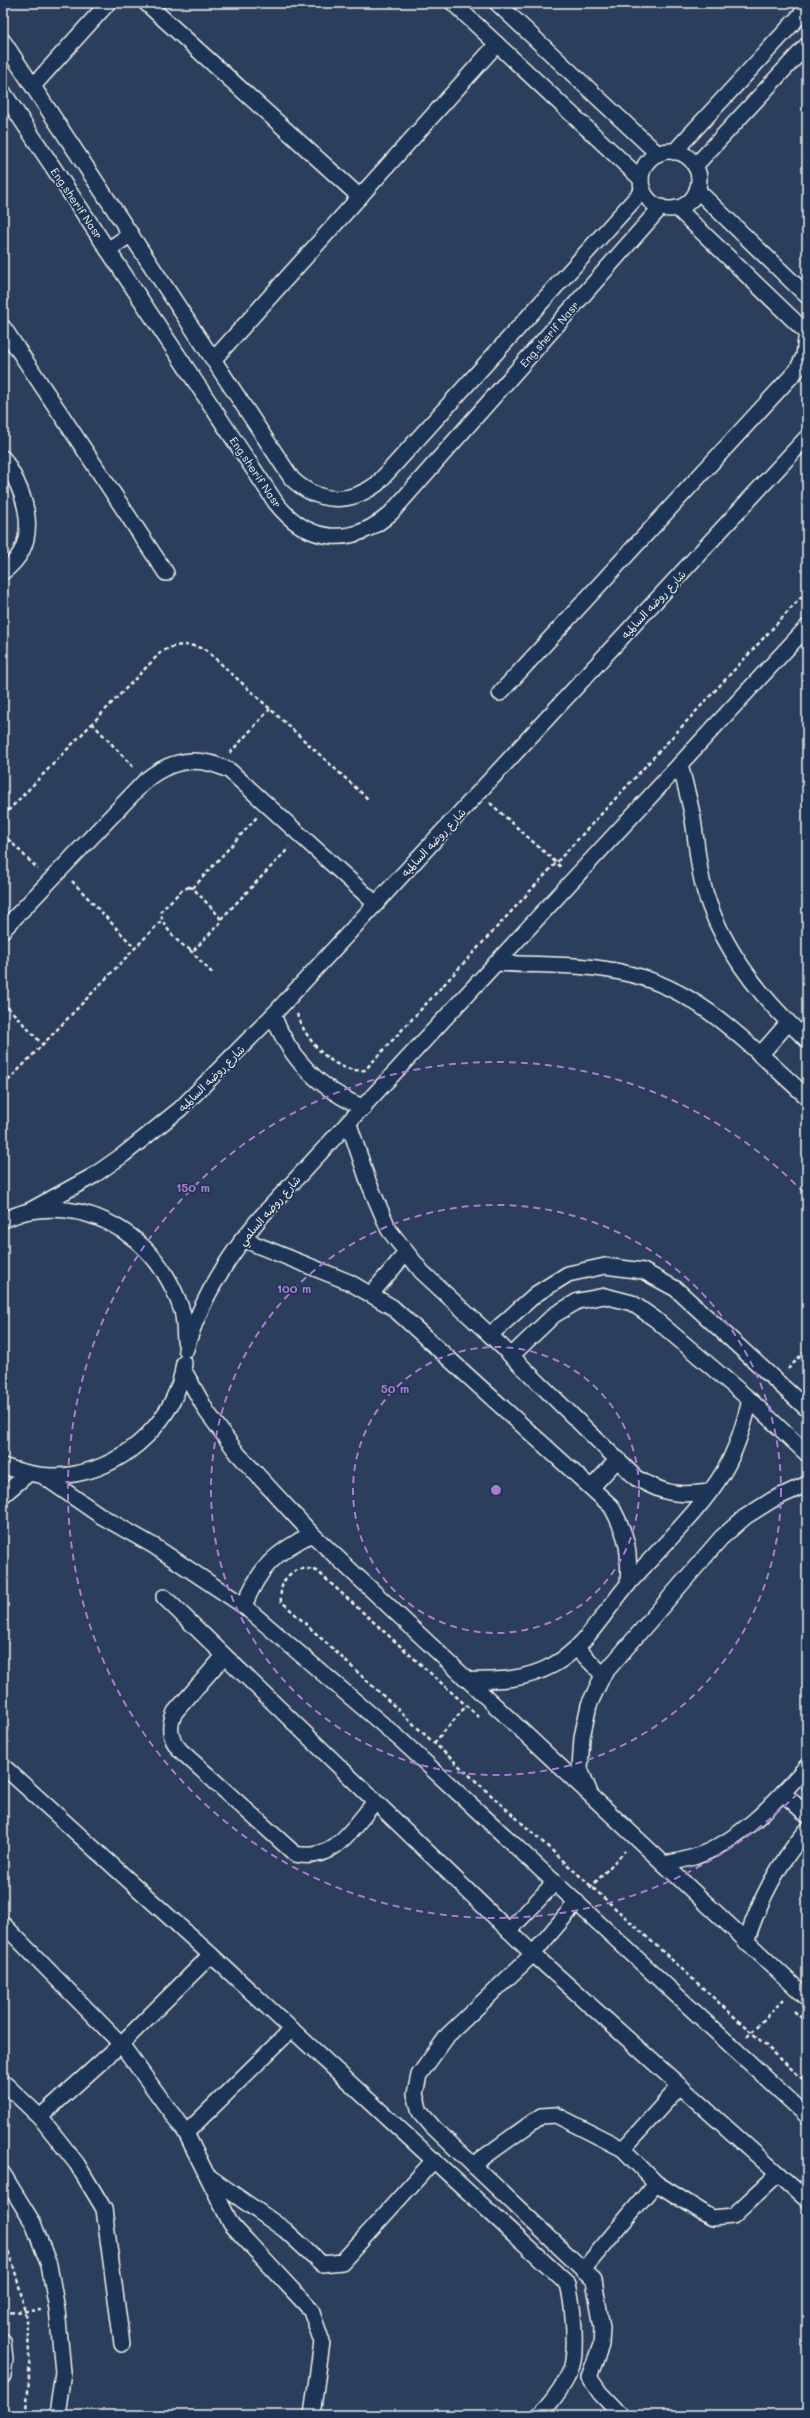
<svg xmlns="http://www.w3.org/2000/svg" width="810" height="2418" viewBox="0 0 810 2418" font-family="Mali,'Playpen Sans Arabic',sans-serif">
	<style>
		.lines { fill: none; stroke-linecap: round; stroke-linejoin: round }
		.minor-casing { stroke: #f4f1e8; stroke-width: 18 }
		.path { stroke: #f4f1e8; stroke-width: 2.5; stroke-dasharray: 4 3; stroke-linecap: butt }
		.minor { stroke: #1d3557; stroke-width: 15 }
		.ring { fill: none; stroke: #ab7bcf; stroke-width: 2; stroke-dasharray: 7 5 }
		.labels { text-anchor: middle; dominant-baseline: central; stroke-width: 3.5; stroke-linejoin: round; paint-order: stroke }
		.street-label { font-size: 11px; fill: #f4f1e8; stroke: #1d3557 }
		.centre { fill: #ab7bcf; stroke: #1d3557; stroke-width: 2 }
		.ring-label { font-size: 12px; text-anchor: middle; font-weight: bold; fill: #ab7bcf; stroke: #1d3557; stroke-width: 3.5; stroke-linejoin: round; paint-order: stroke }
	</style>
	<rect width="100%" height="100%" fill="#2b3f5c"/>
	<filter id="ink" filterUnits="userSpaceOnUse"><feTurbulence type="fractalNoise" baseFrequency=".025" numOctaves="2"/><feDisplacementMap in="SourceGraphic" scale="8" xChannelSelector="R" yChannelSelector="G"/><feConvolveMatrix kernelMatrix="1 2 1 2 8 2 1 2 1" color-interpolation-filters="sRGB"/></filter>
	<g filter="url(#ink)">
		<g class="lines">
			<g class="minor-casing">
				<g id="minor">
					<polyline points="146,3 360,197"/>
					<polyline points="453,3 641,179"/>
					<polyline points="497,3 658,154"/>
					<path d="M3,41l289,438c26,24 56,26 85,5l266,-294"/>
					<polyline points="33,86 108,3"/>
					<path d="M3,92l273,411c32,41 77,44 115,10l270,-306"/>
					<circle cx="670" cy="180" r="29"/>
					<polyline points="674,152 807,8"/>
					<polyline points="695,166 807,45"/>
					<polyline points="697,190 807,296"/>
					<polyline points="677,208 807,333"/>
					<polyline points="108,250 131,234"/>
					<polyline points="3,327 166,573"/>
					<polyline points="214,359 497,44"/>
					<path d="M3,458c23,35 41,84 0,114"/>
					<polyline points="500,693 797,370 804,356 807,330"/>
					<path d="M680,764c4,17 9,34 12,50 5,26 5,52 13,78 18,59 57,107 102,148"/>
					<path d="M3,930l143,-150c26,-21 54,-25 84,-9l146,133"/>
					<path d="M497,963c44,3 89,0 132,11 72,16 125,76 178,123"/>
					<path d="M273,1015c17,45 47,74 91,93"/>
					<polyline points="760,1055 788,1023"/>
					<path d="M349,1124l19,57 21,49 33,42 68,63 146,143c29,16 40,18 73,14"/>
					<polyline points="29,1211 93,1176 123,1155 180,1109 273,1015 807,437"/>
					<path d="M3,1220c8,-3 17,-7 26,-9 71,-11 130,32 152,97 4,10 3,23 4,33"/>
					<path d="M242,1239l107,43 43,25 219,199c17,31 19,44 17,79"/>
					<polyline points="371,1294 406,1253"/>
					<polyline points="490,1335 536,1294 568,1274 605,1266 643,1271 676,1289 807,1409"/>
					<path d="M186,1349c14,-49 41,-91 73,-130l548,-592"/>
					<polyline points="511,1356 554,1315 578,1301 605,1296 632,1303 655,1319 750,1400 807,1454"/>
					<polyline points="183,1369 207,1412 238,1454 312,1534 807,1998"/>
					<path d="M3,1466c24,8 47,13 72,8 54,-10 102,-56 109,-111"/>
					<polyline points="43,1476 101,1516 154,1546 244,1606 402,1741 807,2116"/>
					<polyline points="592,1487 618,1459"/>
					<polyline points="3,1495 28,1474"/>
					<polyline points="164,1597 533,1954 807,2200"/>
					<path d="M244,1606c15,-38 31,-54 68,-72"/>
					<polyline points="577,1648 603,1675"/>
					<path d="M224,1656l-49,56c-7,15 -6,27 6,39l114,103c39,9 58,-27 80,-52"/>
					<path d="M465,1678l3,2c30,1 58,0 85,-15 32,-17 52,-54 75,-81 31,-35 73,-74 96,-113 13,-22 20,-46 26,-71"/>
					<path d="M3,1766l208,189 357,329c5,20 8,57 5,77 -2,16 -22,43 -34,54"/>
					<polyline points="589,1791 580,1769 582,1737 589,1705 603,1675 721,1538 745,1517 772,1500 807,1484"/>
					<polyline points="783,1793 807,1815"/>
					<path d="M664,1864c10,-2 20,-4 30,-7 46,-15 82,-56 113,-91"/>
					<polyline points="577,1902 533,1954 448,2035 419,2075 415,2094 420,2112 433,2127 594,2280 602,2328 601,2345 589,2377 600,2393 621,2415"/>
					<polyline points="3,1924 121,2044 186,2133"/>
					<polyline points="509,1931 555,1882"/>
					<path d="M746,1942c14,-43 32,-78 61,-112"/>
					<polyline points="292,2029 186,2133 231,2224 311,2310 322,2342 312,2415"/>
					<polyline points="3,2082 40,2117 77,2164 104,2209 122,2344"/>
					<polyline points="40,2117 121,2044 211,1955"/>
					<polyline points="623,2149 680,2086"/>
					<polyline points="473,2165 541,2116 556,2115 623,2149 656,2183 712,2218 733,2216 778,2174"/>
					<polyline points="3,2174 33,2223 49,2265 57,2309 63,2372 57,2415"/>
					<polyline points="208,2176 285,2230 322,2264 342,2262 434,2160"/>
					<polyline points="583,2270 656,2183"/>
					<polyline points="3,2341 5,2359 3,2376"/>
				</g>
			</g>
			<g class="path">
				<polyline points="92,723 134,768"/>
				<polyline points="230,753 270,709"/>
				<polyline points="490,803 562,868"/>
				<path d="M3,816l158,-164c17,-9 27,-9 45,-2l162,149"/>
				<polyline points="3,834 38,869"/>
				<polyline points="72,881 135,948"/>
				<path d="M189,887l4,1 26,28 2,6 -27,28c-12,0 -35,-27 -33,-39l21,-21z"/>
				<polyline points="193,888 257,817"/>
				<polyline points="221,919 289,848"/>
				<polyline points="190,950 213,974"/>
				<polyline points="3,1002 43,1045"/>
				<path d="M297,1014c9,27 37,60 68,56l442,-479"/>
				<polyline points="3,1086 161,921"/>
				<polyline points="788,1369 807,1349"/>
				<path d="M479,1717l-162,-146c-22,-8 -39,7 -36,30l153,142 373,340"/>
				<polyline points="434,1743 467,1705"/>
				<polyline points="590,1888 625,1851"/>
				<polyline points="794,2011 807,2023"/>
				<polyline points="747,2037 784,1999"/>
				<path d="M3,2239c24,57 32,115 22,176"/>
				<polyline points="3,2313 41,2310"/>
			</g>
			<use href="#minor" class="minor"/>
		</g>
	</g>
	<g class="ring">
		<circle cx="496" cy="1490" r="143"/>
		<circle cx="496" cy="1490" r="285"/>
		<path d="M806 1785A428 428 0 1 1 806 1195"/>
	</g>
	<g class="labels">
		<g class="street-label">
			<text transform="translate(77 203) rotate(56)">Eng.sherif Nasr</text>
			<text transform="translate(549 334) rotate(-49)">Eng.sherif Nasr</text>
			<text transform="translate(256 472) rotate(56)">Eng.sherif Nasr</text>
			<text transform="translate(653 604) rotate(-47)">شارع روضه السالميه</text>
			<text transform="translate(433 842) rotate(-47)">شارع روضه السالميه</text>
			<text transform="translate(211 1078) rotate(-45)">شارع روضه السالميه</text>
			<text transform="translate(269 1210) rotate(-49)">شارع روضه السلمي</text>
		</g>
	</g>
	<circle cx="496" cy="1490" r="6" class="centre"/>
	<g class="ring-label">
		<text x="193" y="1192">150 m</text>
		<text x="294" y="1293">100 m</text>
		<text x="395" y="1393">50 m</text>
	</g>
	<rect width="810" height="2418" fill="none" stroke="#1d3557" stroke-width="16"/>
	<rect x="8" y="8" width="794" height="2402" fill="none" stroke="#f4f1e8" stroke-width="1.5" filter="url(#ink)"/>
</svg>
